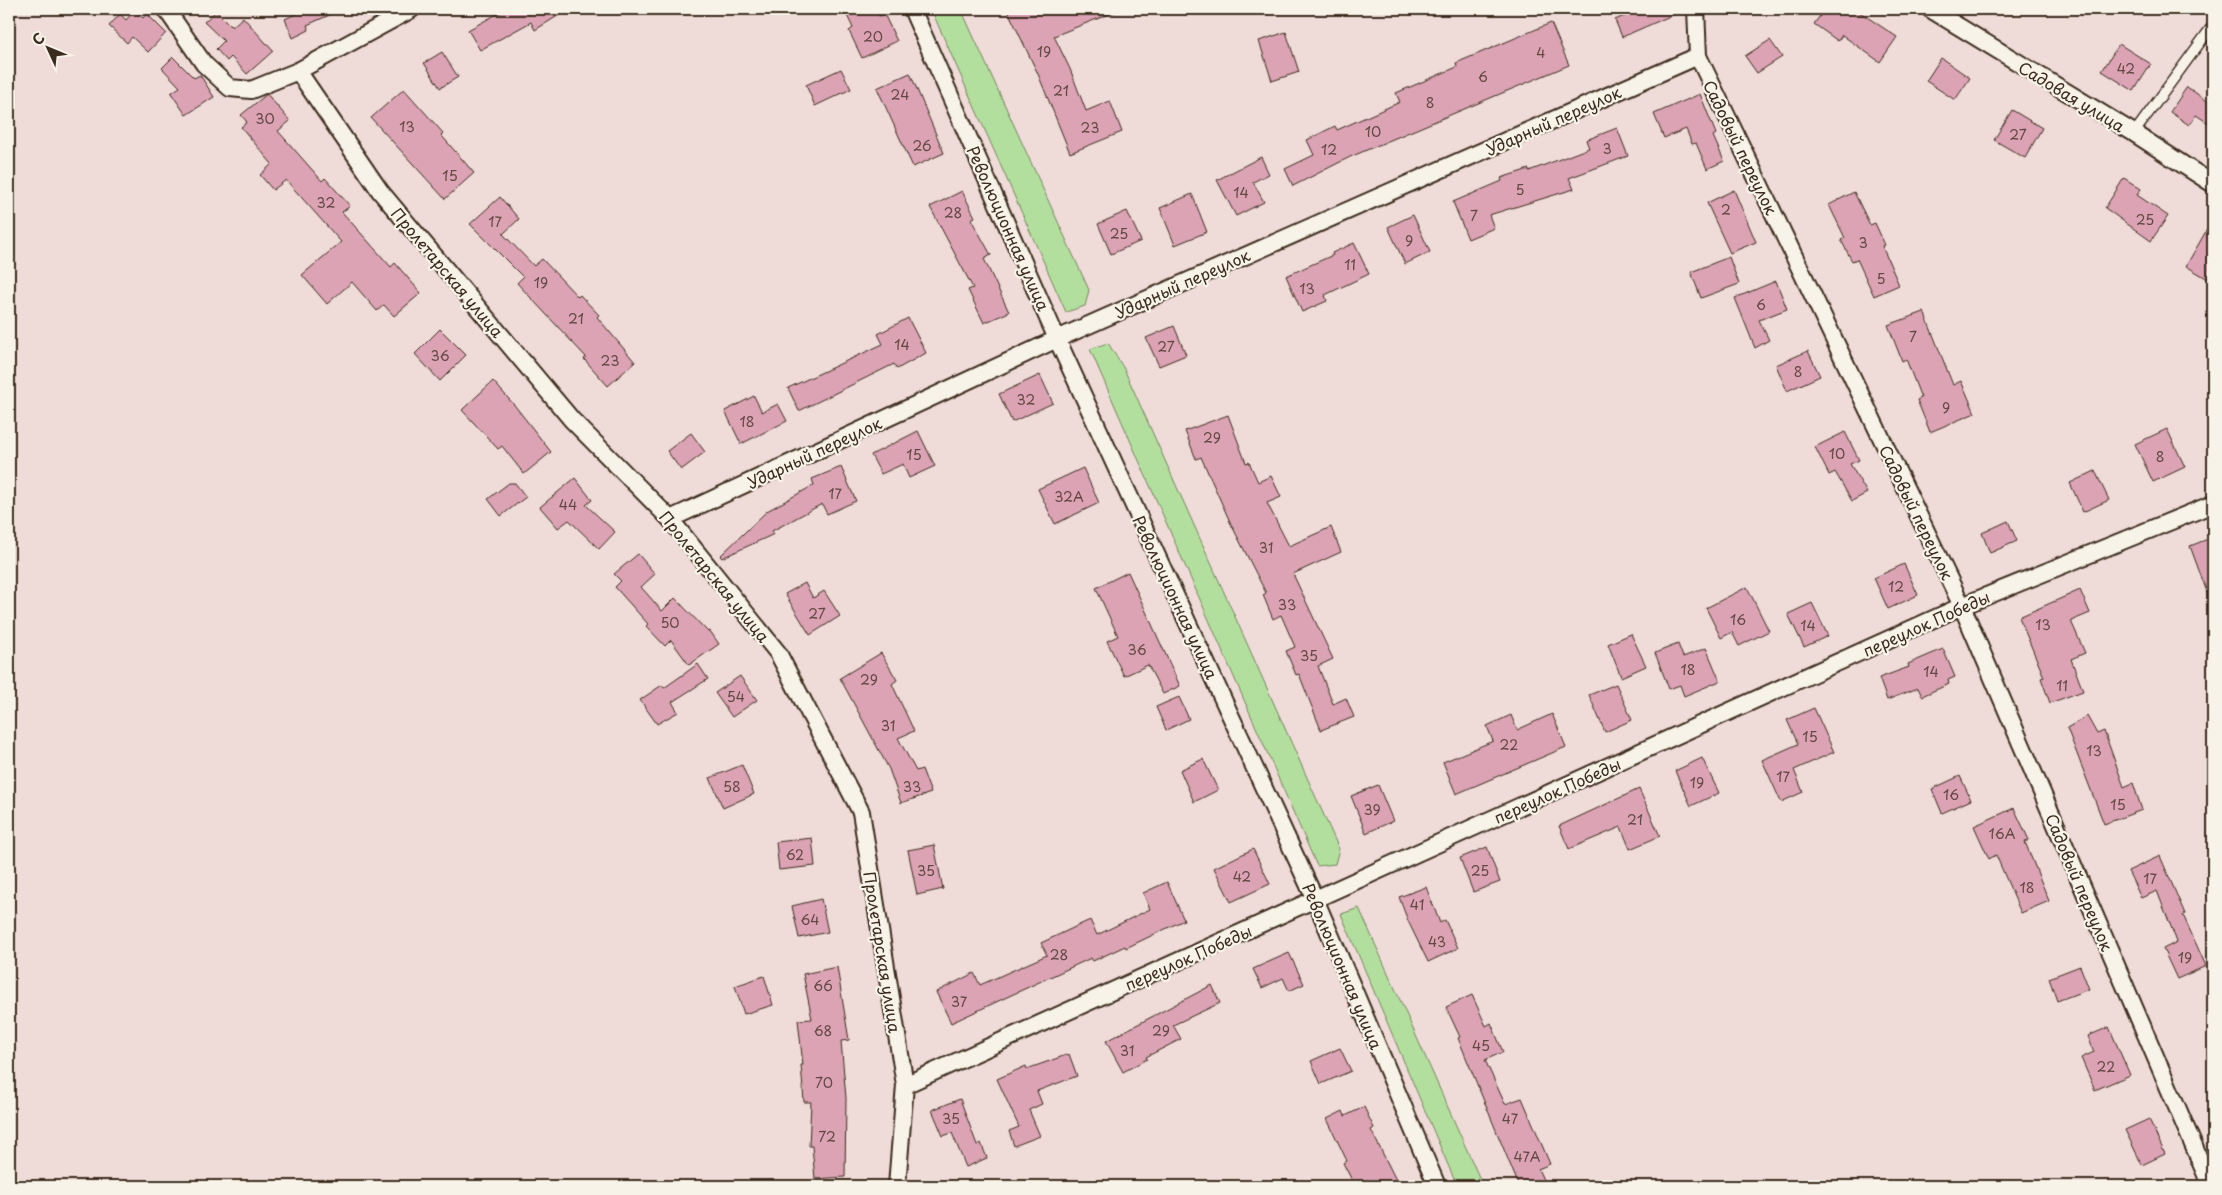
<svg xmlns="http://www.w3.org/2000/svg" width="2222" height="1195" viewBox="0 0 2222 1195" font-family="'Playpen Sans',sans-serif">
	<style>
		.green { fill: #b2df9e; stroke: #76845e }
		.building { fill: #dba3b4; stroke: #3b2a1e }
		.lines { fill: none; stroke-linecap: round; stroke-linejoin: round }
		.lane-casing { stroke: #3b2a1e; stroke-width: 12 }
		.street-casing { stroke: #3b2a1e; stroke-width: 20 }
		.lane { stroke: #f7f3e8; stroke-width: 9 }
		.street { stroke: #f7f3e8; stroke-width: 16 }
		.labels { text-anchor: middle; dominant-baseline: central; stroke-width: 4.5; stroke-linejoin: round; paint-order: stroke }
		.number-label { font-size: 14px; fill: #634844 }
		.street-label { font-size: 16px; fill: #3b2a1e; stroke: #f7f3e8 }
	</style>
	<rect width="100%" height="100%" fill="#efdbd8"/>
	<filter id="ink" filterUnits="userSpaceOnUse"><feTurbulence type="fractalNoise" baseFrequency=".02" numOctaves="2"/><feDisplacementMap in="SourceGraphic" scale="10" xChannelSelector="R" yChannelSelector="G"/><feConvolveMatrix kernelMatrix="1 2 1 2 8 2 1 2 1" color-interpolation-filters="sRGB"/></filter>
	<g filter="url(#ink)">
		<g class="green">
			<polygon points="931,9 961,9 1089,290 1085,306 1066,312"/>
			<polygon points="1108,343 1124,369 1339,849 1335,864 1317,866 1090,349"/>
			<polygon points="1359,908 1483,1186 1457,1186 1341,914"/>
		</g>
		<g class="building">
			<polygon points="306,9 343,9 307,25 309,30 293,38 285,19"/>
			<polygon points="506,9 569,9 535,30 531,22 480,50 468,30"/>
			<polygon points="844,9 876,9 879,16 884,14 897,41 862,58 849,31 853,28"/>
			<polygon points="1007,9 1122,9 1054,36 1070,69 1086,111 1110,101 1122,132 1070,153 1038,74"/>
			<polygon points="1640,9 1686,9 1622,37 1615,20"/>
			<polygon points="1825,9 1855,9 1897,37 1880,62 1842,35 1838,41 1814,24"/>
			<polygon points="135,10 143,18 147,14 166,33 148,52 132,37 127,43 109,26 120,14 126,20"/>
			<polygon points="216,11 232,27 243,17 273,51 247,74 231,57 227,61 216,49 224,41 204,22"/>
			<polygon points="1551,23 1569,65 1350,157 1293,186 1285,169 1314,155 1307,140 1335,126 1337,130 1400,102 1396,93 1457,67 1456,63"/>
			<polygon points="1286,32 1299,72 1272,81 1259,41"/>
			<polygon points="1770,40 1782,57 1757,73 1745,56"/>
			<polygon points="2119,44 2151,64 2134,91 2102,71"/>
			<polygon points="442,52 458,77 440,88 424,63"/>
			<polygon points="173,57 194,78 200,75 214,97 186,115 171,93 180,87 162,68"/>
			<polygon points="1941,58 1970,78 1955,100 1926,81"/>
			<polygon points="841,69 851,89 815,106 806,85"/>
			<polygon points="910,73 944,153 913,167 877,88"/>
			<polygon points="2187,87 2213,105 2213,126 2196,115 2189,125 2170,112"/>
			<polygon points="404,89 443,133 441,135 474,173 445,199 371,118"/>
			<polygon points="267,94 290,121 278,131 322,181 325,178 350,206 342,212 391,267 395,263 421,293 394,316 384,305 377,311 352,282 327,304 302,275 341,242 286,180 273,190 260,175 272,164 241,127 247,122 241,115"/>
			<polygon points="1700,94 1716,134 1713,136 1724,161 1707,169 1696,143 1692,144 1686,129 1664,138 1654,114"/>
			<polygon points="2012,110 2042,128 2025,158 1994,140"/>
			<polygon points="1617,128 1628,156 1569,178 1574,189 1489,215 1494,228 1468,239 1453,202 1502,181 1501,178 1529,169 1529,171 1589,148 1586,140"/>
			<polygon points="1261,157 1269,174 1253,182 1264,202 1236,216 1217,180"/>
			<polygon points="2124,178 2141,189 2137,195 2168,216 2151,241 2105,208"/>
			<polygon points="1734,190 1756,242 1730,253 1707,203"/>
			<polygon points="962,191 975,217 971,219 991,255 984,259 1009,312 984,323 968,290 973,288 930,207"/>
			<polygon points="1854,192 1870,225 1875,223 1885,245 1882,246 1899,285 1874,296 1857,259 1852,261 1841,240 1845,238 1829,205"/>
			<polygon points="1192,194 1207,232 1175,245 1160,208"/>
			<polygon points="500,197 519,219 503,234 534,266 542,259 578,297 580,295 599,315 597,317 635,362 608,386 584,359 586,357 517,283 523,277 470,224"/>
			<polygon points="1127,211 1141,241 1111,254 1098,224"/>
			<polygon points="1413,215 1430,252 1405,264 1388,227"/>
			<polygon points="2213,219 2213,282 2186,266"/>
			<polygon points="1354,243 1369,274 1325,295 1327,301 1302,312 1286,276 1333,255 1332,253"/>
			<polygon points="1729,257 1739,284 1701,298 1691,272"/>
			<polygon points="1776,281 1787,309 1759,320 1769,340 1755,348 1735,298"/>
			<polygon points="1924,312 1953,385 1961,381 1975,413 1930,432 1917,400 1921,398 1906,359 1902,361 1888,325"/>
			<polygon points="908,318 926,353 897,369 894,364 799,411 788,388 883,344 878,334"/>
			<polygon points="1174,326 1186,355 1159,366 1146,338"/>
			<polygon points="440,329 466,355 440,381 415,354"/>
			<polygon points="1808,351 1820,376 1787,391 1776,365"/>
			<polygon points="1040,375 1053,403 1012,422 999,394"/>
			<polygon points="493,381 515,406 551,452 524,474 502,446 498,449 462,410"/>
			<polygon points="754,396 762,412 778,404 787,421 741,444 725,411"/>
			<polygon points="1228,415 1246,463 1249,462 1258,482 1271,476 1281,497 1267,503 1289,546 1331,527 1341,552 1293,574 1333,659 1318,666 1333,704 1346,698 1354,717 1321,730 1299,674 1296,675 1286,651 1295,647 1281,615 1273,619 1263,595 1266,593 1231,524 1201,457 1196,459 1185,431"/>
			<polygon points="2167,429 2185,467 2153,482 2135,444"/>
			<polygon points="918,431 935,466 909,478 903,464 881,474 871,455"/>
			<polygon points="1845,432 1859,460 1850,464 1867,493 1852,501 1835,472 1829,475 1815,447"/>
			<polygon points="691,433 705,452 681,470 667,451"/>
			<polygon points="841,467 856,501 827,514 822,504 772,531 774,534 722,558 720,556 767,511 814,485 812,479"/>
			<polygon points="1083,468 1099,503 1055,524 1038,489"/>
			<polygon points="2095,471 2109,500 2083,512 2070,483"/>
			<polygon points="575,478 592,500 586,505 615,532 599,549 569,520 558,528 540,507"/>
			<polygon points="509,483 515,483 526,497 501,516 488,499"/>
			<polygon points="2008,521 2017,541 1990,553 1982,533"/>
			<polygon points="2213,537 2213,603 2211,603 2190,546"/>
			<polygon points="638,554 655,574 641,587 662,611 675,598 708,632 710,631 719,644 689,665 671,640 665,646 646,626 648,624 615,587 621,581 614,574"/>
			<polygon points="1904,564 1918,595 1888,609 1874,578"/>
			<polygon points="1128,572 1180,686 1163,694 1148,665 1124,676 1107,641 1118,636 1096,588"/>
			<polygon points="805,583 813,598 824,591 840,616 810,635 785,594"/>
			<polygon points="1747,587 1769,631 1739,646 1732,632 1721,638 1706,608"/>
			<polygon points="2080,590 2090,613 2071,621 2085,653 2071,659 2083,691 2050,703 2041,678 2044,677 2019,617"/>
			<polygon points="1812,603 1828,636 1804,647 1788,614"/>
			<polygon points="1631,634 1646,666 1621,677 1608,644"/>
			<polygon points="1678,644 1683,657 1706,648 1720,681 1684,696 1680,685 1669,689 1655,653"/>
			<polygon points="1943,649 1955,677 1948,680 1949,684 1922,696 1918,688 1887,700 1879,678 1909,667 1908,664"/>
			<polygon points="881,653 897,680 892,684 914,731 898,738 916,771 922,769 931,793 901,803 889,769 840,678"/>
			<polygon points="698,664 708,679 672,702 678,712 657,724 640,700 662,685 664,688"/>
			<polygon points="740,676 757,700 732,717 715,693"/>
			<polygon points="1616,684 1632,720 1605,732 1589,695"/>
			<polygon points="1179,697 1189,719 1166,730 1156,707"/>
			<polygon points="1814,708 1834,752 1794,770 1803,792 1781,802 1762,760 1798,744 1787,720"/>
			<polygon points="1552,714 1566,747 1456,794 1443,762 1493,741 1487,726 1511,715 1517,730"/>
			<polygon points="2087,716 2097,734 2104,731 2124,787 2133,783 2142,810 2104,824 2067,728"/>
			<polygon points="1702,758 1719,793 1691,806 1675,771"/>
			<polygon points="1203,759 1218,790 1194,802 1180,770"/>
			<polygon points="742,765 754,794 723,808 710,778"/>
			<polygon points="1960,776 1971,800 1942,813 1932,789"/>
			<polygon points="1378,785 1393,821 1366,833 1351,796"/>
			<polygon points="1639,789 1660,836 1630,849 1621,827 1569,849 1559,826"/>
			<polygon points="2014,808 2029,840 2025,842 2049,901 2021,913 1996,855 1989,859 1974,826"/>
			<polygon points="812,838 815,866 779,870 776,842"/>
			<polygon points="934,845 943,889 917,895 908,850"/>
			<polygon points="1487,847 1500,882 1473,892 1460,858"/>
			<polygon points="1253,849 1270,884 1231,902 1214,868"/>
			<polygon points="2160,856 2185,914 2183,915 2206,966 2177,979 2163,949 2177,942 2157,891 2141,898 2128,871"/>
			<polygon points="1167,882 1184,920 1126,948 1125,946 1093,961 1091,958 951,1023 936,992 974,973 980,985 1047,955 1041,943 1090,920 1097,935 1150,909 1143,893"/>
			<polygon points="1426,887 1440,923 1445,920 1458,948 1428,962 1408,921 1399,897"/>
			<polygon points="821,899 828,932 799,938 792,906"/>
			<polygon points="1289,953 1304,984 1289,991 1283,978 1262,988 1253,969"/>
			<polygon points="2080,966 2089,989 2057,1001 2049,978"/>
			<polygon points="837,967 849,1040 841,1041 846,1098 845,1177 815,1179 812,1146 809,1146 811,1102 804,1102 801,1065 803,1065 798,1020 812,1019 803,974"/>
			<polygon points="764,976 773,1005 744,1014 735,986"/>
			<polygon points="1212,985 1220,1003 1173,1025 1181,1039 1146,1057 1147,1059 1123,1072 1106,1041"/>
			<polygon points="1472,995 1486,1026 1491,1023 1503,1052 1485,1060 1505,1104 1522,1098 1550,1164 1538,1169 1546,1186 1519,1186 1458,1038 1460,1037 1446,1007"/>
			<polygon points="2109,1027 2130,1075 2095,1090 2081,1058 2094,1052 2088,1036"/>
			<polygon points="1340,1048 1351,1071 1321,1084 1311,1061"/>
			<polygon points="1069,1054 1077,1076 1037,1091 1042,1104 1029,1110 1040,1136 1014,1146 1009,1131 1019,1127 997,1079 1026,1066 1027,1069"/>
			<polygon points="960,1099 977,1145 981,1143 987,1158 966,1167 952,1133 943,1136 932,1110"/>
			<polygon points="1364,1107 1374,1128 1371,1130 1399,1186 1355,1186 1343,1163 1347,1161 1327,1119 1343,1111 1345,1116"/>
			<polygon points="2149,1119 2165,1154 2142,1165 2125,1130"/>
		</g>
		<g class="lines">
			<g class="lane-casing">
				<polyline id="lane" points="2134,133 2213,25"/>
			</g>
			<g class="street-casing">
				<g id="street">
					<polyline points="166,9 204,64 230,88 251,90 298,71"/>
					<polyline points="412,9 298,71 380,191 572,420 670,519 778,653 861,812 905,1085 897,1186"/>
					<polyline points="912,9 1057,339 1315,899 1437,1186"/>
					<polyline points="1696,9 1698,56 1962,606 2210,1184"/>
					<polyline points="1930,9 2134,133 2213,184"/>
					<polyline points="670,519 1057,339 1698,56"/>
					<polyline points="905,1085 1962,606 2213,504"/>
				</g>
			</g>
			<use href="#lane" class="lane"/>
			<use href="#street" class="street"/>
		</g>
	</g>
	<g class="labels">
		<g class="number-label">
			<text x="873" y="36">20</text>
			<text x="1044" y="51">19</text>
			<text x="1541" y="52">4</text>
			<text x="2126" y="68">42</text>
			<text x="1483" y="76">6</text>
			<text x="1061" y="90">21</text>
			<text x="900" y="94">24</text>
			<text x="1430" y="102">8</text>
			<text x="265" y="118">30</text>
			<text x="407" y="126">13</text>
			<text x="1090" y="127">23</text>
			<text x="1373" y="131">10</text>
			<text x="2018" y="134">27</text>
			<text x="922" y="145">26</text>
			<text x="1607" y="148">3</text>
			<text x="1329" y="149">12</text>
			<text x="450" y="175">15</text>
			<text x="1520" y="189">5</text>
			<text x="1241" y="192">14</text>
			<text x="326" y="202">32</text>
			<text x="1726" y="209">2</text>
			<text x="953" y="212">28</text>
			<text x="1474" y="215">7</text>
			<text x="2145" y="219">25</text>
			<text x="495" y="221">17</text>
			<text x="1119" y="233">25</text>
			<text x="1409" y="240">9</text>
			<text x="1863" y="242">3</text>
			<text x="1350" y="264">11</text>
			<text x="1881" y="278">5</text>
			<text x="541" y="282">19</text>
			<text x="1307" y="288">13</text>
			<text x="1761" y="304">6</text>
			<text x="576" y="318">21</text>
			<text x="1913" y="336">7</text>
			<text x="902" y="344">14</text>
			<text x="1166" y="346">27</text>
			<text x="440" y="355">36</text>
			<text x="610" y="360">23</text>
			<text x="1798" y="371">8</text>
			<text x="1026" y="399">32</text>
			<text x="1946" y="407">9</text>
			<text x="747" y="421">18</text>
			<text x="1212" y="437">29</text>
			<text x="1837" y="453">10</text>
			<text x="914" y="454">15</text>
			<text x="2160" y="456">8</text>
			<text x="835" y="493">17</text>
			<text x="1069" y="496">32А</text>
			<text x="568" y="504">44</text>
			<text x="1266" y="547">31</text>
			<text x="1896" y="586">12</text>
			<text x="1287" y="604">33</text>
			<text x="817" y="613">27</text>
			<text x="1738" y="619">16</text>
			<text x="670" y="622">50</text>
			<text x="2043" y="624">13</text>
			<text x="1808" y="625">14</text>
			<text x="1137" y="649">36</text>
			<text x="1309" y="655">35</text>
			<text x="1688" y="669">18</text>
			<text x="1931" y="671">14</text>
			<text x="869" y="679">29</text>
			<text x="2062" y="685">11</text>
			<text x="736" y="696">54</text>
			<text x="888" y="725">31</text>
			<text x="1810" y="736">15</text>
			<text x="1509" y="744">22</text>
			<text x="2094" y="750">13</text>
			<text x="1783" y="776">17</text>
			<text x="1697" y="782">19</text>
			<text x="732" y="786">58</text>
			<text x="912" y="786">33</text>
			<text x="1951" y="794">16</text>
			<text x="2118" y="804">15</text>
			<text x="1372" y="809">39</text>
			<text x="1635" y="819">21</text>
			<text x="2002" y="833">16А</text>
			<text x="795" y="854">62</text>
			<text x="926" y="870">35</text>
			<text x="1480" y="870">25</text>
			<text x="1242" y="876">42</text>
			<text x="2150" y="878">17</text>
			<text x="2027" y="887">18</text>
			<text x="1417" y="904">41</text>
			<text x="810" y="919">64</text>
			<text x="1437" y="941">43</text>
			<text x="1059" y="954">28</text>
			<text x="2185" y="957">19</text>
			<text x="823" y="985">66</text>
			<text x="959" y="1001">37</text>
			<text x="823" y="1030">68</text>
			<text x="1161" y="1030">29</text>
			<text x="1481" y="1045">45</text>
			<text x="1127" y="1050">31</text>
			<text x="2106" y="1066">22</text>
			<text x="824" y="1082">70</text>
			<text x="951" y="1118">35</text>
			<text x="1510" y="1118">47</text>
			<text x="827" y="1136">72</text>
			<text x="1527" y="1156">47А</text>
		</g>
		<g class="street-label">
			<text transform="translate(2072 96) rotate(31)">Садовая улица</text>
			<text transform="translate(1553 120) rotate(-24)">Ударный переулок</text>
			<text transform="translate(1741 147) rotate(64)">Садовый переулок</text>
			<text transform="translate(1009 228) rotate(66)">Революционная улица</text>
			<text transform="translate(448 272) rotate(50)">Пролетарская улица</text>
			<text transform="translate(1182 283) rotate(-24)">Ударный переулок</text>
			<text transform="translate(814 452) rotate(-25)">Ударный переулок</text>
			<text transform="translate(1917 512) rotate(64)">Садовый переулок</text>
			<text transform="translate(715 576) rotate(51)">Пролетарская улица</text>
			<text transform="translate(1176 597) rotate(65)">Революционная улица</text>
			<text transform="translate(1926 623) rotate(-24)">переулок Победы</text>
			<text transform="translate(1557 790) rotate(-24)">переулок Победы</text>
			<text transform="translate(2080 882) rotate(67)">Садовый переулок</text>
			<text transform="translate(883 952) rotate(81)">Пролетарская улица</text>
			<text transform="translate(1188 957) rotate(-24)">переулок Победы</text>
			<text transform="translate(1343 966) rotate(67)">Революционная улица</text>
		</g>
	</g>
	<rect width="2222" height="1195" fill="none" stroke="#f7f3e8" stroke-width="30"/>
	<rect x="15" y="15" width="2192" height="1165" fill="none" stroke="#3b2a1e" stroke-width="2" filter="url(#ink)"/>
	<g transform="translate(48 48) rotate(314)" stroke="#f7f3e8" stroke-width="4" paint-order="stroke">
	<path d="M0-4L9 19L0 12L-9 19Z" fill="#3b2a1e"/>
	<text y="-8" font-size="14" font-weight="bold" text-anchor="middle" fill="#3b2a1e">С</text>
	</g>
</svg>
